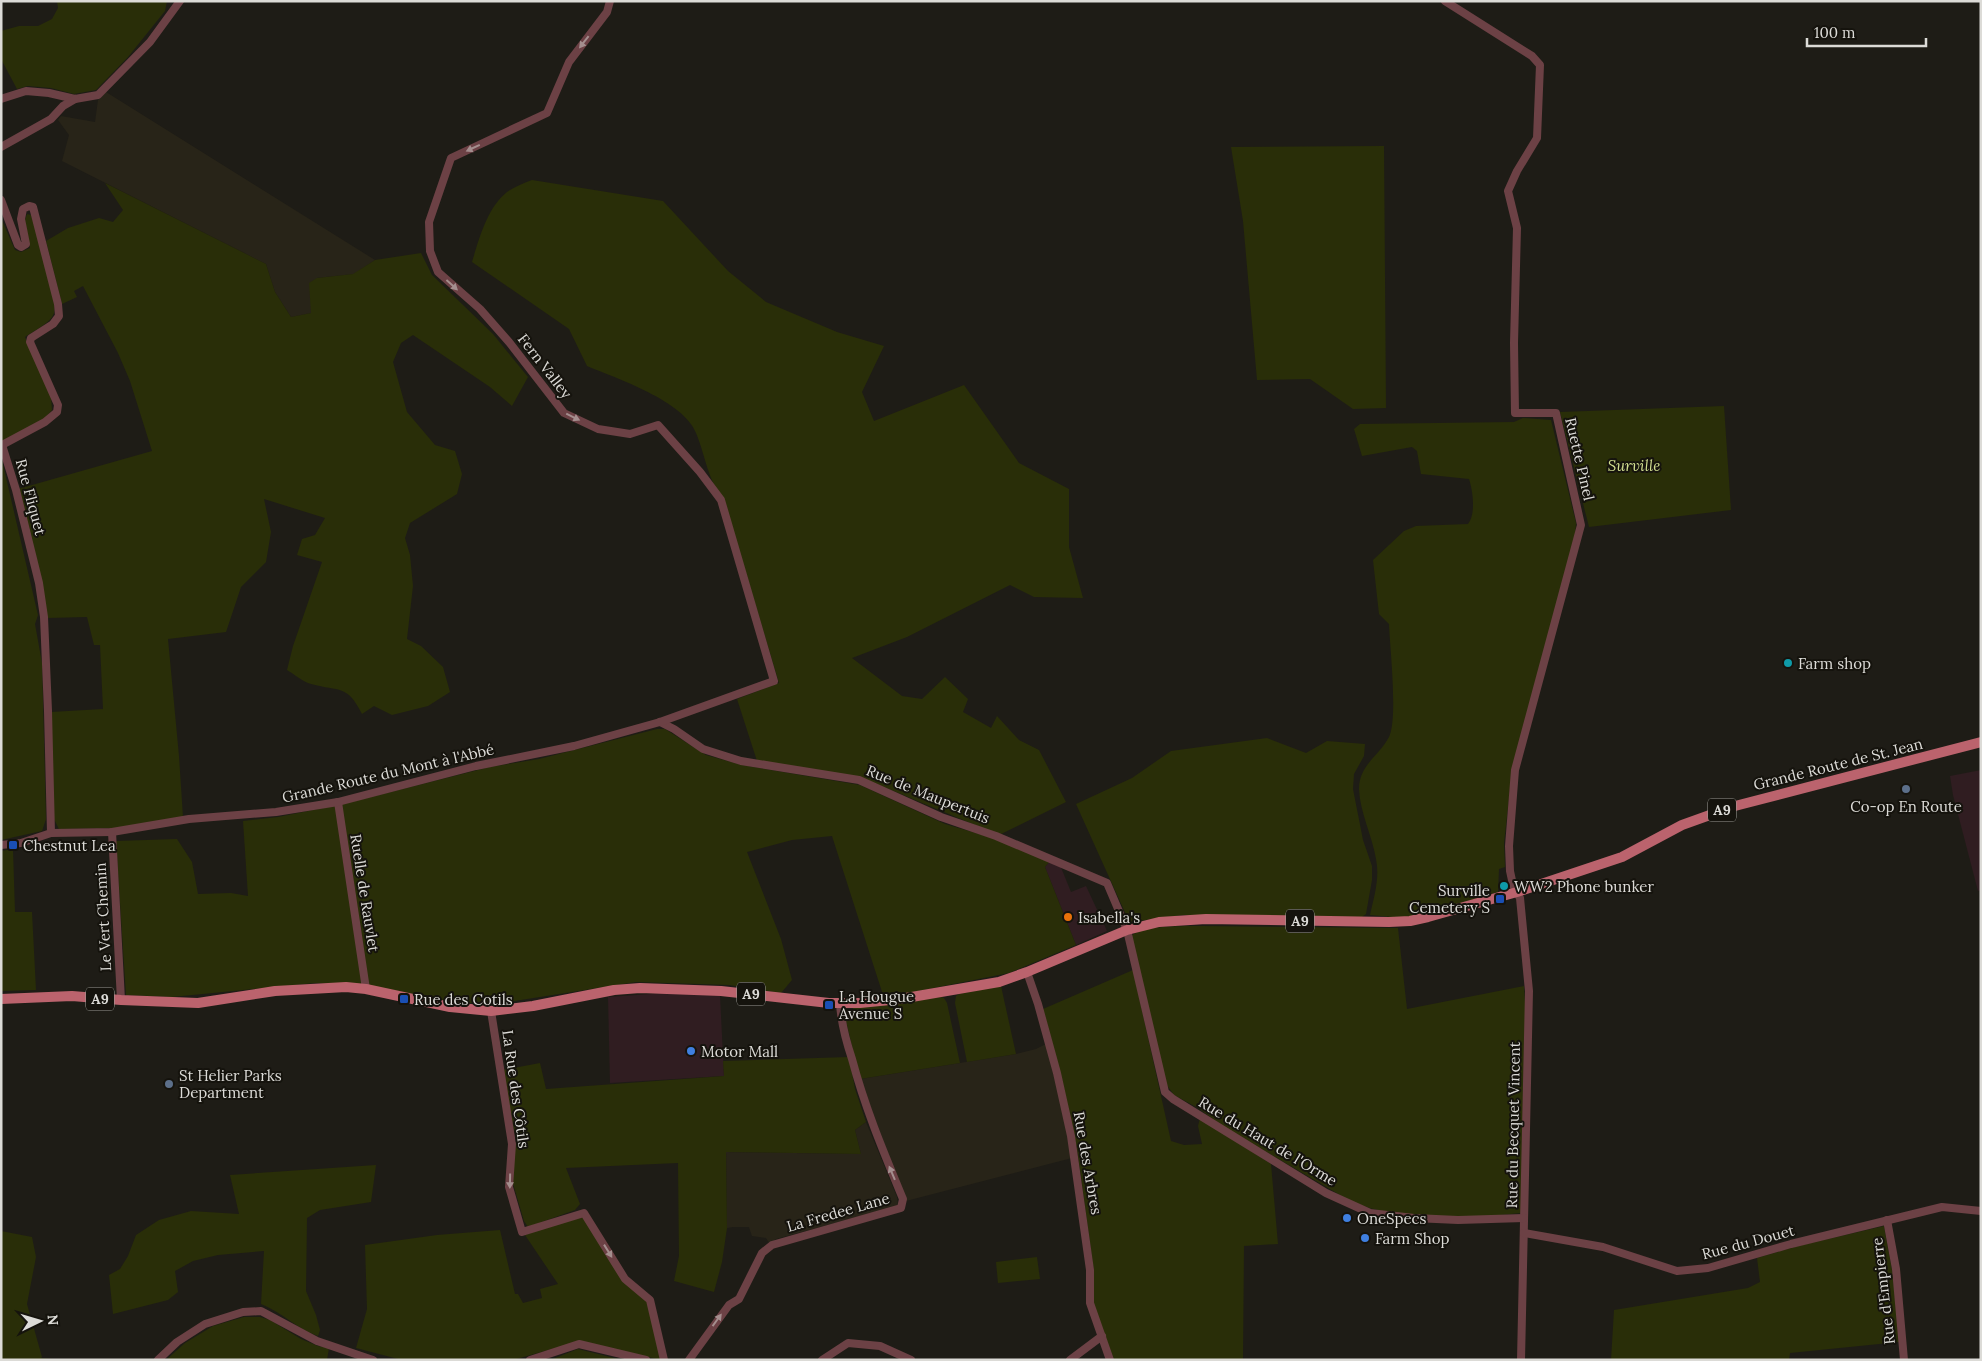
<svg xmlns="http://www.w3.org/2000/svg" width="1982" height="1361" viewBox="0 0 1982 1361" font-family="Lora,serif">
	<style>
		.commercial { fill: #301d21 }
		.built { fill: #282418 }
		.green { fill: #292e08 }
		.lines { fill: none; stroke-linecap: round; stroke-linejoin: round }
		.minor { stroke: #6c4145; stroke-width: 8 }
		.major { stroke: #bb636d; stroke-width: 10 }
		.oneway { fill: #a48e8e }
		.culture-dot { fill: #0f9aa8; stroke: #15130d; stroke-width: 2 }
		.service-dot { fill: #5c6f8a; stroke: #15130d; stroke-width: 2 }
		.transit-dot { fill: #1a4fb4; stroke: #15130d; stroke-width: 2 }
		.food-dot { fill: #e8710a; stroke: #15130d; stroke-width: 2 }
		.shop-dot { fill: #3f7fe0; stroke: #15130d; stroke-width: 2 }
		.labels { text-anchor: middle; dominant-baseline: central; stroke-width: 4; stroke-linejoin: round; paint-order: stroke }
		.shield { fill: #15130d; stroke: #a09f9a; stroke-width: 1 }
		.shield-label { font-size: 14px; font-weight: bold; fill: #dcdbd7 }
		.street-label { font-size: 15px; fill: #dcdbd7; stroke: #15130d }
		.park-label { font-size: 15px; font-style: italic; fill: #d2df90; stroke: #15130d }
		.poi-label { font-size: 15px; fill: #dcdbd7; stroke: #15130d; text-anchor: start }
	</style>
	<rect width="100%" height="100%" fill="#1e1c16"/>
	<g class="commercial">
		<polygon points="1981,770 1981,890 1978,891 1953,795 1950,776"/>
		<polygon points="1050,861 1060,865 1071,892 1086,886 1107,931 1076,945 1045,867"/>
		<polygon points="665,993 720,995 724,1076 610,1083 608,997"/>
	</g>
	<g class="built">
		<polygon points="106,92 375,260 354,274 317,278 311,313 291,317 275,292 266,264 62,161 69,135 58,120 61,116 95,122 98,100"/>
		<polygon points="1046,1044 1062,1107 1072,1158 906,1201 860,1079 1016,1054 1036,1049"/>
		<polygon points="866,1122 897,1197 898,1206 776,1239 770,1244 766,1238 752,1236 749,1227 733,1227 727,1228 726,1152 861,1154 855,1130"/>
	</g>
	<g class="green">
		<polygon points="57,1 167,1 165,11 128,57 96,90 74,94 51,88 28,86 17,89 1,59 1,31 19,26 38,26 52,19 58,8"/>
		<polygon points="1384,146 1386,408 1353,409 1310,379 1257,380 1243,221 1231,147"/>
		<path d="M532,180l131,21 65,70 38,31 71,30 47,14 -22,46 12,29 90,-36 55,78 50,26v58l14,51 -49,-1 -24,-12 -103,52 -55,21 50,38 20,3 23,-22 23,22 -5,13 28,16 6,-12 22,24 20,10 27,52 -67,33 -139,-58 -103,-16 -20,-62 42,-16 -55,-183c-17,-21 -18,-43 -28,-67 -12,-32 -80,-55 -109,-67l-18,-37 -97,-67c7,-23 15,-54 35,-70 7,-5 17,-9 25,-12z"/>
		<path d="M105,183l161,81 9,28 16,25 20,-4 -2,-30 8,-5 36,-4 22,-14 46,-7 11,22 61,59 35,43 -16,29 -22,-19 -77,-52 -12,8 -8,19 14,50 28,33 20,6 7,23 -5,20 -47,29 -5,15 5,17 3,31 -6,53 14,7 22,21 7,25 -22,14 -36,9 -18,-9 -12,8c-15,-30 -22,-22 -51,-30 -8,-2 -17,-10 -24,-14l6,-24 29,-84 -25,-7 5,-16 13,-4 10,-17 -61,-19 7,33 -5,30 -25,25 -15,45 -58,7 11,117 4,61 -68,11 -56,1 -6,-12 -2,-105 52,-3 -3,-64h-6l-7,-28 -40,1 -29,-129 134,-38 -22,-70 -12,-28 -35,-67 -9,5 3,6 -15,7 -16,-63 22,-13 31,-10 14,4 10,-12z"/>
		<path d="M27,214l4,1c5,16 27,86 23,98 -3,10 -21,18 -29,24l26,60 1,13 -8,9 -43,23v-224l14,32 6,2 9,-4 -5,-28z"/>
		<polygon points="1724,406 1731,510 1589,527 1560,412"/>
		<path d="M1523,418l28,2 25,103 -1,13 -64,244 -7,63 1,24 -6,2 -1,23 -69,21 -27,5 -32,-3c4,-18 10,-37 6,-56 -4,-24 -16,-46 -17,-70 0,-24 20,-33 30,-52 9,-18 1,-89 0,-113l-10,-10 -6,-54 31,-29 12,-5 52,-2c8,-10 5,-33 1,-45l-48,-5 -4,-23 -5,-4 -50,9 -8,-27 6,-5 154,-2z"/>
		<polygon points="1,456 38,615 35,624 42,663 46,819 42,831 1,840"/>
		<polygon points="657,729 665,729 706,755 742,765 860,785 945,824 1003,841 1050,861 1045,867 1076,945 1009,973 903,994 883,995 832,836 792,840 747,852 781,939 792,980 781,993 729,985 636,982 502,1003 458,1003 359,984 315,983 172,997 126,995 116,841 177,839 192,862 198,894 231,893 248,896 243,821 278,817 343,804 490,767 539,759"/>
		<polygon points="1267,738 1306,753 1327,741 1365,744 1364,756 1354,774 1353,789 1363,840 1372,866 1372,880 1366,914 1362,917 1183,915 1131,922 1128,919 1076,804 1132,778 1171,751"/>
		<polygon points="13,849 15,912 32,912 36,990 1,991 1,851"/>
		<path d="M1202,926l196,2 9,81 117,-23 2,33 -5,194c-48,5 -99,9 -147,-4 -7,-1 -14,-5 -22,-7l-128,-75 -26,-19 -24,-13 -8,-11 -35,-148c11,-11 55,-10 71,-10z"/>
		<polygon points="1133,970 1171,1141 1184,1145 1202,1144 1198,1126 1200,1118 1271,1164 1278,1244 1244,1246 1243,1360 1114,1360 1093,1303 1094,1272 1077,1149 1062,1079 1043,1009"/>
		<polygon points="1001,986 1016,1054 967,1062 955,1003 956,996 959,994"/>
		<polygon points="941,997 944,998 947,1003 960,1063 860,1079 844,1013 853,1012 853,1007"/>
		<polygon points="849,1057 855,1089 866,1122 855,1130 861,1154 726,1152 727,1228 722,1262 714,1292 674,1281 679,1256 678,1163 566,1168 580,1204 575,1210 528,1227 524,1221 512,1180 516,1140 502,1070 540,1063 546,1089 724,1076 723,1061"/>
		<path d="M376,1165l-5,37 -51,8 -13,8 -1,73 10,24 4,15 -2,6c-21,-7 -36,-24 -57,-32l3,-53 -46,4 -25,6 -18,10 3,21 -10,8 -55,14 -4,-39 11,-6 8,-13 8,-21 23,-15 32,-9 48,3 -9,-39z"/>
		<polygon points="576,1217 583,1217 623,1281 647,1302 661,1360 580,1341 513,1360 402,1360 356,1348 367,1309 365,1245 437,1235 500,1230 515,1294 518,1294 523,1303 542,1298 540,1289 558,1284 525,1235"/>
		<polygon points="1884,1226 1893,1275 1899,1342 1790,1353 1789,1360 1611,1360 1614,1310 1748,1288 1760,1282 1757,1258 1798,1246"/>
		<polygon points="1,1231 32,1237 36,1257 27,1304 42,1357 41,1358 63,1360 1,1360"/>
		<polygon points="1037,1257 1040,1279 998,1283 996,1262"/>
		<polygon points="244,1317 260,1317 270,1320 301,1339 318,1346 329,1348 327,1360 166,1360 185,1343 213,1326"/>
		<polygon points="578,1349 622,1360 550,1360"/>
	</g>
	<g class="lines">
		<g class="minor">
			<polyline points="1445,1 1532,56 1540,65 1537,138 1517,171 1508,191 1517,228 1514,343 1515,413 1556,413 1581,525 1515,770 1509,846 1510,871 1513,885 1520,898 1529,991 1521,1360"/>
			<polyline points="1,99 26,91 49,93 75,99 98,95 150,42 180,1"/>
			<polyline points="1,147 51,119 63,106 75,99"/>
			<polyline points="1,200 18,245 21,247 26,244 21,219 23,209 29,206 33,207 58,304 59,316 53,324 31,338 30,342 58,405 57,412 45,422 2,445 16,490 39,583 44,617 48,711 51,833"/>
			<polyline points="660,722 674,729 703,749 741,761 859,780 941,817 996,836 1107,883 1127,930 1165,1092 1173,1099 1326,1193 1370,1213 1414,1218 1458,1220 1524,1218"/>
			<polyline points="338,802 366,989"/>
			<polyline points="112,832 121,1000"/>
			<polyline points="1,845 21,843 51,833 112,832 189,819 276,812 338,802 476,766 574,746 660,722 774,681 721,500 700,472 658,425 630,434 598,429 564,413 509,342 480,309 438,272 430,251 429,222 451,158 547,113 569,62 607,12 610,1"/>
			<polyline points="1027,972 1038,1004 1057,1073 1071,1136 1090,1270 1090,1303 1110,1360"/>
			<polyline points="491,1011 512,1144 509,1187 522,1232 584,1213 625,1279 650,1300 664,1360"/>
			<polyline points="1887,1220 1896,1269 1904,1360"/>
			<polyline points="1524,1233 1603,1247 1677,1271 1708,1268 1791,1244 1942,1207 1981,1211"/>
			<polyline points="158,1360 177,1342 205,1324 243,1312 261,1311 317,1341 373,1360"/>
			<polyline points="530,1360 579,1344 646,1360"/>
			<path d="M689,1360l40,-55 10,-6 23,-46 10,-8 129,-37 2,-9c-19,-46 -38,-91 -51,-140 -6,-18 -11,-36 -12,-56"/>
			<polyline points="822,1360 848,1343 880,1346 911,1360"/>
			<polyline points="1070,1360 1102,1336"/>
		</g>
		<polyline class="major" points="1,999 72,996 121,1000 198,1003 275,991 346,987 366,989 450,1007 491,1011 533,1006 614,990 640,988 721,991 829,1003 860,1003 900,999 999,982 1027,972 1127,930 1159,922 1206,919 1389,922 1410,921 1428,917 1517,892 1622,857 1682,825 1735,806 1981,742"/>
	</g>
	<defs><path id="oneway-solid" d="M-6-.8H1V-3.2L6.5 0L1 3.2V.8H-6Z" transform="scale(1.25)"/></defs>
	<g class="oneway">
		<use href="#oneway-solid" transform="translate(584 42) rotate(128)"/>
		<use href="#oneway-solid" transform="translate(473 148) rotate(155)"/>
		<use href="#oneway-solid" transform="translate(452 285) rotate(42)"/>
		<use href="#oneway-solid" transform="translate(573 417) rotate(26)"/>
		<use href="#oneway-solid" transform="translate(892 1173) rotate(-113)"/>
		<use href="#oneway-solid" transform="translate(510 1181) rotate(91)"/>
		<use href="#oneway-solid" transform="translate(608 1251) rotate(58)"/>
		<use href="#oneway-solid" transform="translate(717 1320) rotate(-54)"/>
	</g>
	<g class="culture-dot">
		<circle cx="1788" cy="663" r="5"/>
		<circle cx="1504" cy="886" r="5"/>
	</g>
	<g class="service-dot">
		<circle cx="1906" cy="789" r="5"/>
		<circle cx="169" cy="1084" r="5"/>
	</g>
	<g class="transit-dot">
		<rect x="8" y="840" width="10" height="10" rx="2.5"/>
		<rect x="1495" y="894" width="10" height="10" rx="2.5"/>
		<rect x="399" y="994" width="10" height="10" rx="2.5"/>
		<rect x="824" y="1000" width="10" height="10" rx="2.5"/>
	</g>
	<circle class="food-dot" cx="1068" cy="917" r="5"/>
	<g class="shop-dot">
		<circle cx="691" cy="1051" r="5"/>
		<circle cx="1347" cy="1218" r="5"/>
		<circle cx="1365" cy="1238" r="5"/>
	</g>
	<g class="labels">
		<g class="shield">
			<rect x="1708" y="798.5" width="28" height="23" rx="4"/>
			<rect x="1286" y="909.5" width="28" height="23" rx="4"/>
			<rect x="737" y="982.5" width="28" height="23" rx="4"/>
			<rect x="86" y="987.5" width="28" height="23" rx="4"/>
		</g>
		<g class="shield-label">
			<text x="1722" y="810">A9</text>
			<text x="1300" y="921">A9</text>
			<text x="751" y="994">A9</text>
			<text x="100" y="999">A9</text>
		</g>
		<g class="street-label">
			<text transform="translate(545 366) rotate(52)">Fern Valley</text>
			<text transform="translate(1580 459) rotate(77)">Ruette Pinel</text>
			<text transform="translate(31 497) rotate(75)">Rue Fliquet</text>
			<text transform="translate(1838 764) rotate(-14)">Grande Route de St. Jean</text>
			<text transform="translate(388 773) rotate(-13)">Grande Route du Mont à l'Abbé</text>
			<text transform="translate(928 794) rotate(22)">Rue de Maupertuis</text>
			<text transform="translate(365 893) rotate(81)">Ruelle de Rauvlet</text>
			<text transform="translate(103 917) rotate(-93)">Le Vert Chemin</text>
			<text transform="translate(516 1089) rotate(82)">La Rue des Côtils</text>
			<text transform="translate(1513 1125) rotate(-89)">Rue du Becquet Vincent</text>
			<text transform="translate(1268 1141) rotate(31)">Rue du Haut de l'Orme</text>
			<text transform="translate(1088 1163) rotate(80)">Rue des Arbres</text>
			<text transform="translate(838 1212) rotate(-16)">La Fredee Lane</text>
			<text transform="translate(1748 1242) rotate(-15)">Rue du Douet</text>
			<text transform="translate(1883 1291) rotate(-97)">Rue d'Empierre</text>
		</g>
		<g class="park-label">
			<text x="1634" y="465">Surville</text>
		</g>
		<g class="poi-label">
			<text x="1798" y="663">Farm shop</text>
			<text x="1906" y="806" text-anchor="middle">Co-op En Route</text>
			<text x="23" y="845">Chestnut Lea</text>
			<text x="1514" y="886">WW2 Phone bunker</text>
			<text x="1490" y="890" text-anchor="end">Surville<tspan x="1490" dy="17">Cemetery S</tspan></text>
			<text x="1078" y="917">Isabella's</text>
			<text x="839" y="996">La Hougue<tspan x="839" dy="17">Avenue S</tspan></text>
			<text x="414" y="999">Rue des Cotils</text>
			<text x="701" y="1051">Motor Mall</text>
			<text x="179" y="1075">St Helier Parks<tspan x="179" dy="17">Department</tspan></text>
			<text x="1357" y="1218">OneSpecs</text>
			<text x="1375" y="1238">Farm Shop</text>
		</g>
	</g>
	<rect width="1982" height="1361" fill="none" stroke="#dcdbd7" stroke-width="5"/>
	<g transform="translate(40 1321) rotate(85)" stroke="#15130d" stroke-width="4" paint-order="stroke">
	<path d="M0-4L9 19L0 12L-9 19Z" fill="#dcdbd7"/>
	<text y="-8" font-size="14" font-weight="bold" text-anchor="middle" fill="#dcdbd7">N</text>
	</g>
	<path d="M1807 38v8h119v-8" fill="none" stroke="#dcdbd7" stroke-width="2.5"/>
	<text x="1814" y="38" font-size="15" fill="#dcdbd7" stroke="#15130d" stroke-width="4" paint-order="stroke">100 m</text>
</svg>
